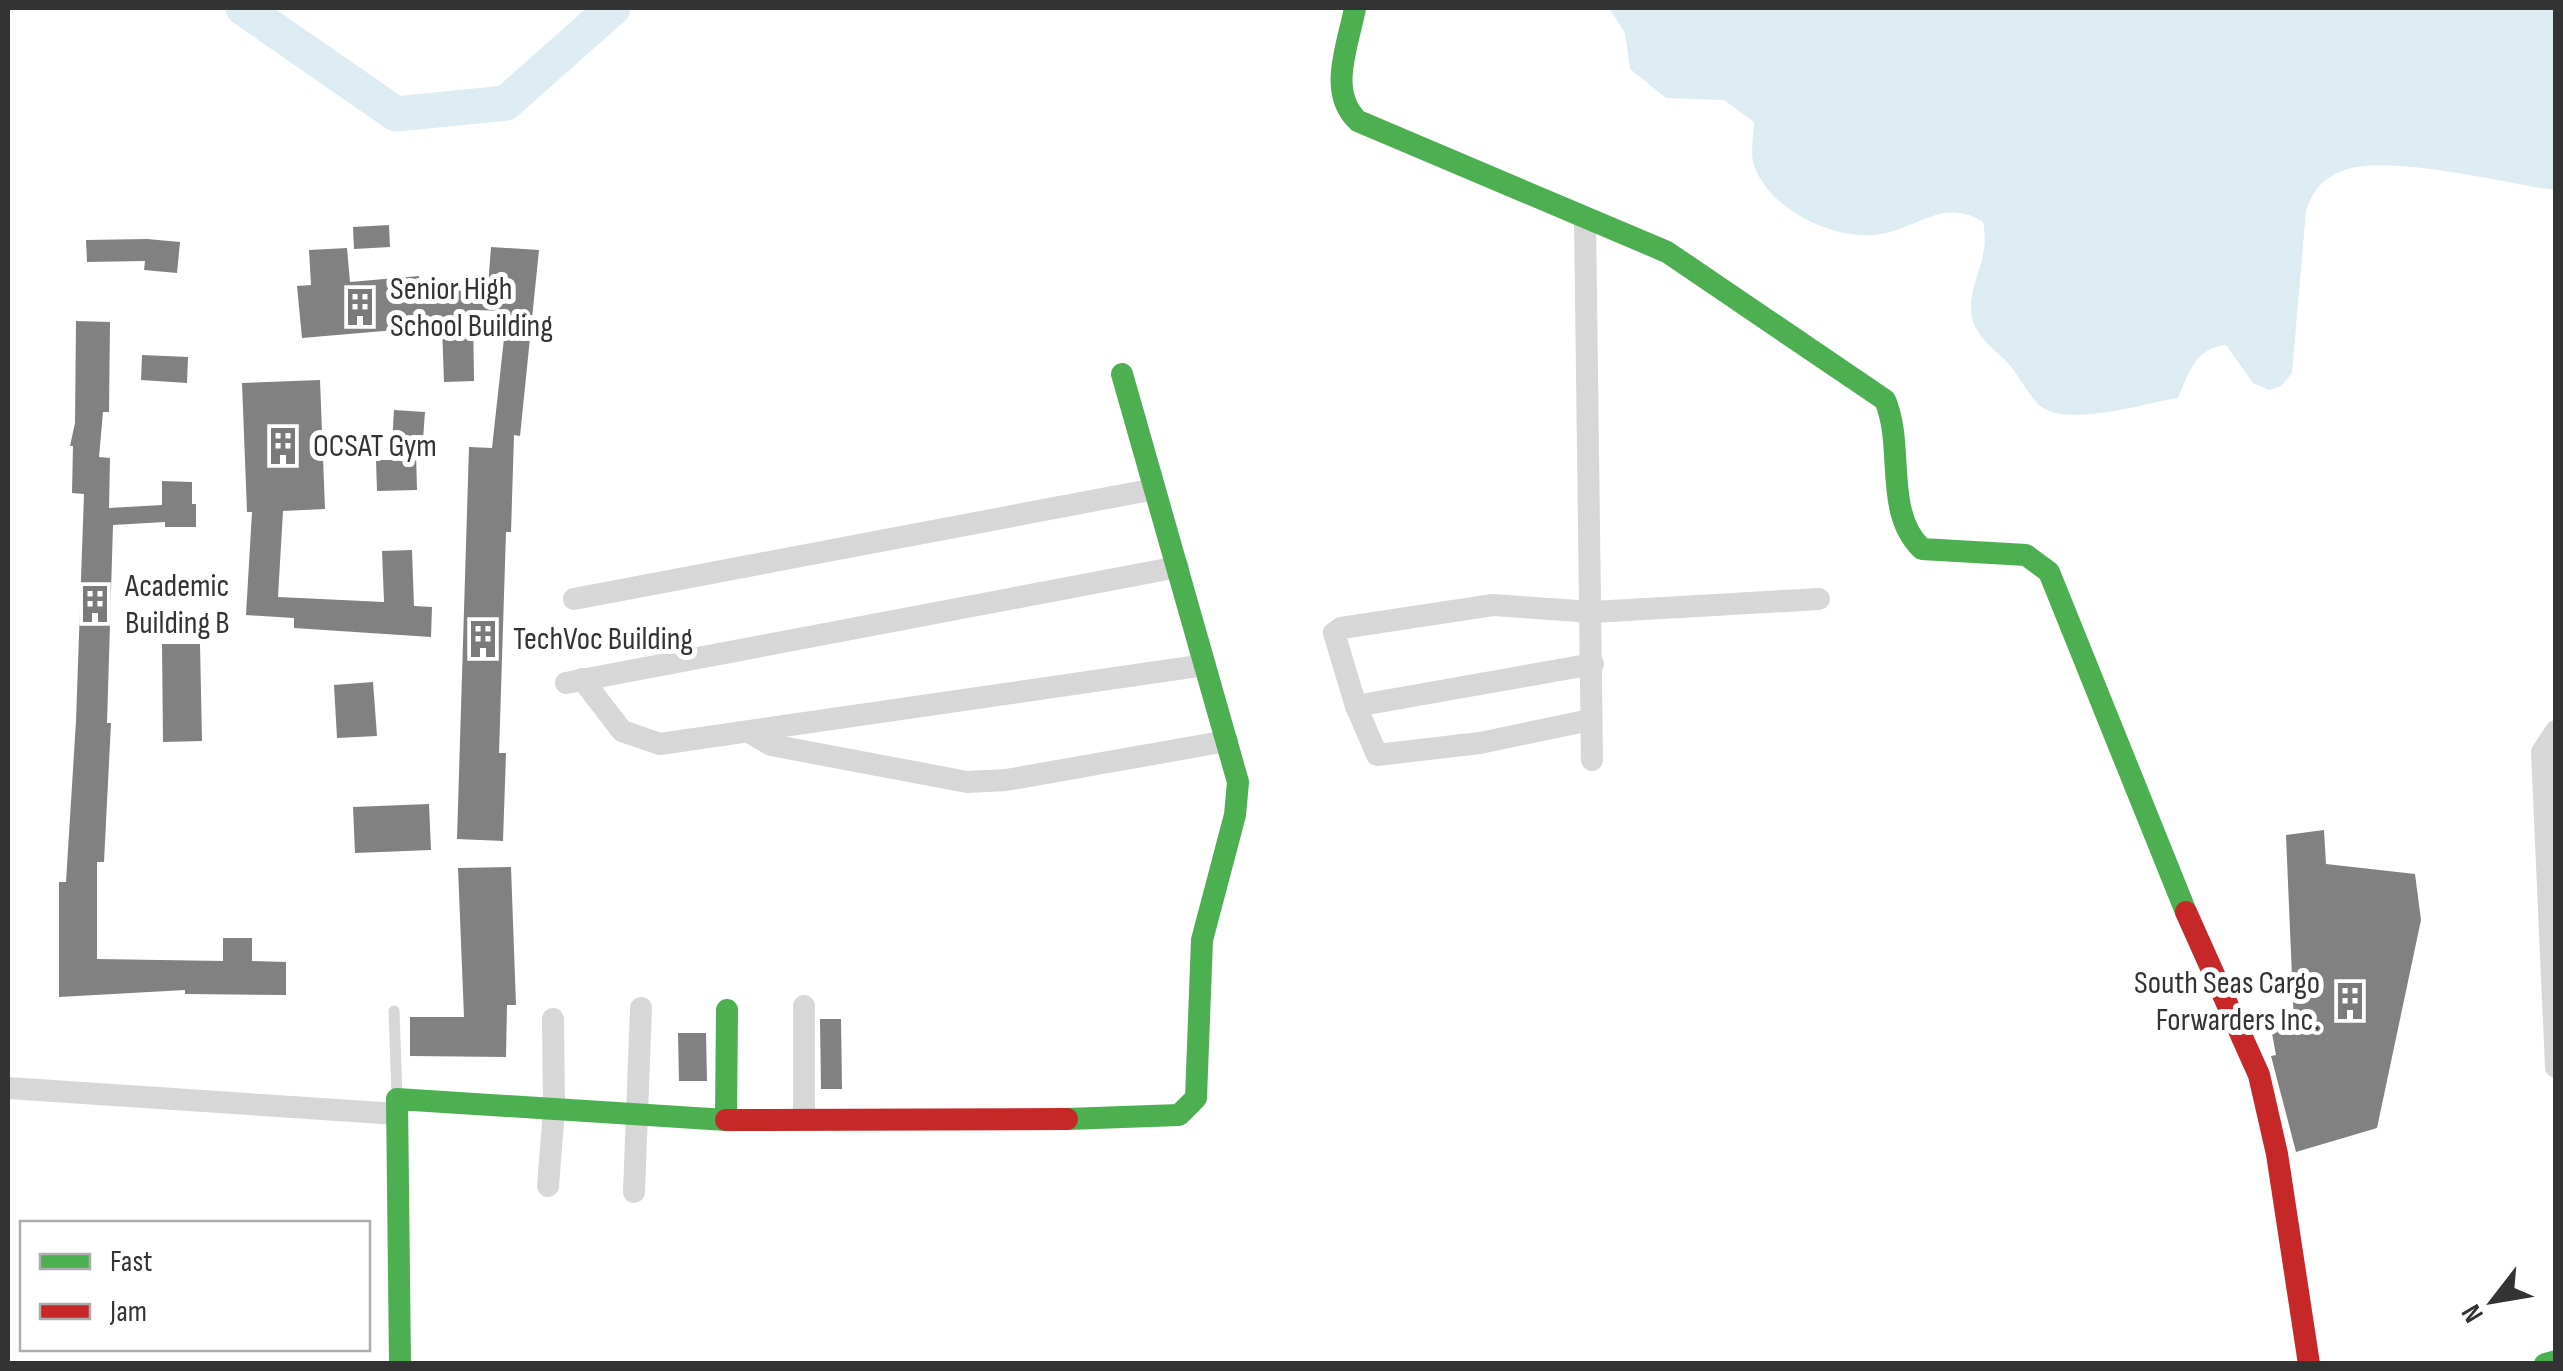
<svg xmlns="http://www.w3.org/2000/svg" width="2563" height="1371" viewBox="0 0 2563 1371" font-family="'Sofia Sans Condensed',sans-serif">
	<style>
		.water { fill: #ddebf3 }
		.lines { fill: none; stroke-linecap: round; stroke-linejoin: round }
		.river { stroke: #ddebf3; stroke-width: 35 }
		.building { fill: #818181 }
		.lane { stroke: #d7d7d7; stroke-width: 11 }
		.street { stroke: #d7d7d7; stroke-width: 22 }
		.fast { stroke: #4caf50; stroke-width: 22 }
		.jam { stroke: #c62828; stroke-width: 22 }
		.labels { text-anchor: middle; dominant-baseline: central; stroke-width: 10; stroke-linejoin: round; paint-order: stroke }
		.poi-label { font-size: 32px; fill: #333; stroke: #fff; text-anchor: start }
	</style>
	<rect width="100%" height="100%" fill="#fff"/>
	<path class="water" d="M1609,8h946v182c-50,-7 -162,-35 -208,-21 -22,7 -34,20 -41,42l-14,162 -11,13 -12,4 -16,-7 -27,-38c-31,3 -37,28 -48,53 -34,5 -116,32 -141,5 -12,-13 -19,-30 -32,-43 -14,-13 -33,-28 -34,-49 -1,-34 20,-52 12,-89 -40,-26 -68,9 -108,13 -44,4 -103,-25 -120,-67 -6,-13 -1,-32 -1,-46l-30,-22 -58,-2 -36,-29 -5,-36z"/>
	<g class="lines">
		<polyline class="river" points="243,8 396,114 506,103 613,8"/>
	</g>
	<g class="building">
		<polygon points="389,225 390,247 354,249 353,227"/>
		<polygon points="147,239 180,242 177,273 144,270 145,261 87,262 86,240"/>
		<polygon points="491,247 539,250 520,436 514,435 511,532 506,532 499,753 506,753 503,841 457,839 469,447 492,448 507,311 473,310 474,381 444,382 442,326 302,338 297,286 311,285 309,250 347,248 350,282 419,276 420,285 488,287"/>
		<polygon points="76,321 110,322 109,412 103,412 99,457 110,458 109,508 162,505 162,481 192,482 192,504 196,504 196,527 165,527 165,522 113,525 107,723 111,723 104,862 97,862 97,959 223,961 223,938 252,938 252,961 286,962 286,995 185,994 185,990 59,997 59,882 66,882 76,721 84,494 72,493 73,446 70,446 75,423"/>
		<polygon points="142,355 188,357 187,383 141,380"/>
		<polygon points="320,380 325,509 283,511 278,597 384,602 382,551 412,550 414,606 432,607 431,637 294,628 294,618 246,615 252,512 247,512 242,383"/>
		<polygon points="394,410 425,412 422,453 416,452 417,490 377,491 376,460 391,460"/>
		<polygon points="162,644 200,644 202,741 163,742"/>
		<polygon points="373,682 377,736 337,738 334,685"/>
		<polygon points="429,804 431,850 355,853 353,807"/>
		<polygon points="2324,830 2326,864 2415,874 2421,920 2377,1128 2296,1152 2271,1056 2276,1055 2271,1028 2294,1024 2286,835"/>
		<polygon points="511,867 516,1005 507,1005 506,1057 410,1056 410,1017 464,1017 458,868"/>
		<polygon points="820,1019 841,1019 842,1089 821,1089"/>
		<polygon points="678,1033 706,1033 707,1081 679,1081"/>
	</g>
	<g class="lines">
		<polyline class="lane" points="394,1011 397,1095"/>
		<g class="street">
			<polyline points="1585,218 1592,760"/>
			<polyline points="574,599 1155,489"/>
			<polyline points="582,679 622,731 660,744 1205,665"/>
			<polyline points="566,683 1178,567"/>
			<polyline points="1356,706 1593,664"/>
			<polyline points="1590,720 1480,743 1377,755 1356,706 1334,633 1341,628 1493,605 1593,612 1819,599"/>
			<polyline points="2556,731 2542,752 2556,1067"/>
			<polyline points="749,732 771,745 967,782 1006,780 1227,741"/>
			<polyline points="8,1088 397,1114"/>
			<polyline points="804,1119 804,1006"/>
			<polyline points="548,1186 554,1110 553,1019"/>
			<polyline points="634,1192 641,1008"/>
		</g>
		<g class="fast">
			<path d="M1355,8c-7,38 -28,84 3,113l309,131 218,148c20,47 -2,112 37,149l104,6 23,17 137,340"/>
			<polyline points="1067,1119 1179,1115 1196,1098 1202,940 1235,815 1238,782 1122,374"/>
			<polyline points="400,1364 397,1099 726,1120 727,1010"/>
			<polyline points="2545,1364 2556,1361"/>
		</g>
		<g class="jam">
			<polyline points="2186,912 2259,1075 2277,1154 2309,1364"/>
			<polyline points="726,1120 1067,1119"/>
		</g>
	</g>
	<defs>
		<g id="building-bare" transform="scale(3)"><path d="M-4-6H4V6H1V3H-1V6H-4ZM-2.5-4.3h1.7v1.8h-1.7ZM.8-4.3h1.7v1.8H.8ZM-2.5-1h1.7V.8h-1.7ZM.8-1h1.7V.8H.8Z" fill="#7a7a7a" stroke="#fff" stroke-width="2.5" paint-order="stroke"/></g>
	</defs>
	<g fill-rule="evenodd">
		<use href="#building-bare" x="360" y="307"/>
		<use href="#building-bare" x="283" y="446"/>
		<use href="#building-bare" x="95" y="604"/>
		<use href="#building-bare" x="483" y="639"/>
		<use href="#building-bare" x="2350" y="1001"/>
	</g>
	<g class="labels">
		<g class="poi-label">
			<text x="390" y="289">Senior High<tspan x="390" dy="37">School Building</tspan></text>
			<text x="313" y="446">OCSAT Gym</text>
			<text x="125" y="586">Academic<tspan x="125" dy="37">Building B</tspan></text>
			<text x="513" y="639">TechVoc Building</text>
			<text x="2320" y="983" text-anchor="end">South Seas Cargo<tspan x="2320" dy="37">Forwarders Inc.</tspan></text>
		</g>
	</g>
	<rect width="2563" height="1371" fill="none" stroke="#333333" stroke-width="20"/>
	<rect x="20" y="1221" width="350" height="130" fill="#ffffff" stroke="#adadad" stroke-width="2.5"/>
	<rect x="40" y="1254" width="50" height="15" fill="#4caf50" stroke="#adadad" stroke-width="2.5"/>
	<text x="110" y="1271" font-size="30" fill="#333333">Fast</text>
	<rect x="40" y="1304" width="50" height="15" fill="#c62828" stroke="#adadad" stroke-width="2.5"/>
	<text x="110" y="1321" font-size="30" fill="#333333">Jam</text>
	<g transform="translate(2493 1301) rotate(239)" stroke="#ffffff" stroke-width="8" paint-order="stroke">
	<path d="M0-8L18 38L0 25L-18 38Z" fill="#333333"/>
	<text y="-15" font-size="28" font-weight="bold" text-anchor="middle" fill="#333333">N</text>
	</g>
</svg>
